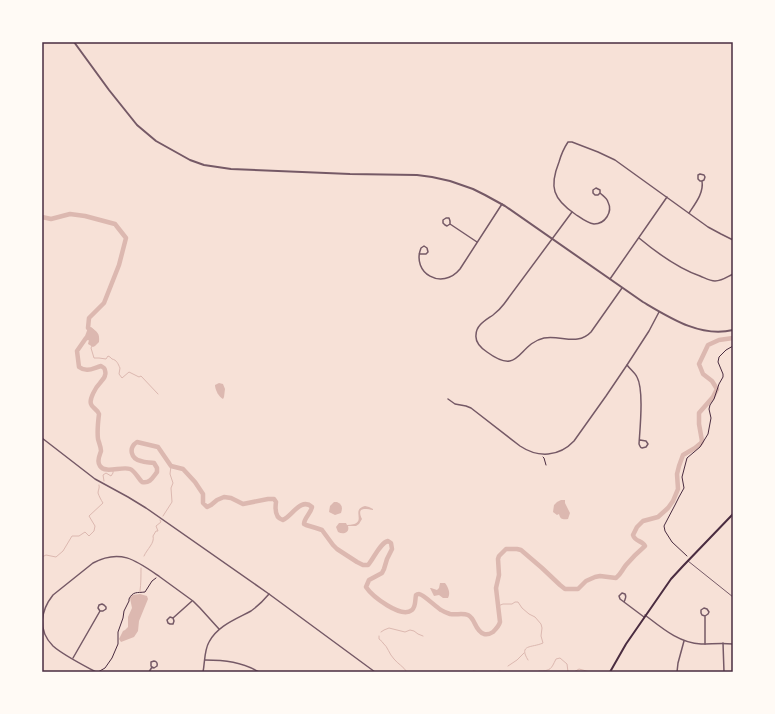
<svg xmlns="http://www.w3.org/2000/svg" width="775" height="714" viewBox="0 0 775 714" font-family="'Roboto Condensed',sans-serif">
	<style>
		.water { fill: #dcb8b0 }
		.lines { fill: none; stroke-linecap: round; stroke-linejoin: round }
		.stream { stroke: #dcb8b0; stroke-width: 1 }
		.river { stroke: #dcb8b0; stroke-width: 4.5 }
		.path { stroke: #4a2c40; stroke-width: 1 }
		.service { stroke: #755966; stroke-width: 1 }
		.minor { stroke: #755966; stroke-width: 1.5 }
		.tertiary { stroke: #755966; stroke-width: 2 }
		.secondary { stroke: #4a2c40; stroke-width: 2 }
		.neatline { fill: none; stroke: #4a2c40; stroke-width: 1.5 }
	</style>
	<rect width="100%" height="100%" fill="#f7e1d7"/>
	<g class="water">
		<path d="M91,327c6,5 9,6 8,15l-4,4 -2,1 -5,-3 1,-4 -4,-4 3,-8z"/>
		<path d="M219,383l4,1 2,5 -1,8 -1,2c-4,-2 -8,-9 -8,-14z"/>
		<path d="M561,500h4v3l5,10 -2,6c-5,1 -8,0 -9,-5l-2,1 -4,-3 1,-7 3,-3z"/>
		<path d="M334,502h3c5,2 6,6 4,11l-6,2 -6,-3 1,-6z"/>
		<path d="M365,506l4,1 4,2v1c-7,-1 -17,-4 -11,9l-3,5 -3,2h-8c2,7 -5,9 -10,6l-2,-5 3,-4h7l1,2c23,-1 2,-15 18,-19z"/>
		<path d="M440,583h5c3,4 6,10 3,15h-5l-4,-3 -5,1 -4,-8h1l6,2 2,-2z"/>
		<polygon points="140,594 147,596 148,599 139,621 138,631 134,637 121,642 119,639 123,631 125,630 128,627 128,617 132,608 130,598 132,595"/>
	</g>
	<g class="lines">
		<g class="stream">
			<path d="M92,346l-1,2 3,10h5l7,1 2,-3 2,1 2,2c5,1 6,5 8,9l-1,6 3,4 7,-6 10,5 2,-1 17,18"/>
			<polyline points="104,481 103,475 106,473 111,476 113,473 113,469"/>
			<polyline points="163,516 172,502 171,488 173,483 170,474 171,466"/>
			<path d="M144,556c3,-7 11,-13 9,-20l3,-5h2l-2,-5 5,-4 -1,-2"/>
			<path d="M42,557l4,-2 10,2 7,-6 9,-15h7l6,-4 4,4 5,-5 1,-5 -6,-10 14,-13c-2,-3 -4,-7 -5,-10 0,-3 2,-5 1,-8"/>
			<path d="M140,591c1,-7 1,-15 1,-23"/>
			<path d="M498,606l5,-2h9l3,-2h3l4,6 7,6 6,3 6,7 1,4 -1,8 2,7c-11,5 -25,1 -15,17"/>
			<polyline points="381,632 384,630 389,628 405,632 410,630 414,631 418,634 423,636"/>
			<path d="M379,636v3c1,1 3,2 4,4 5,4 6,11 11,16 4,5 9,7 13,13"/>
			<polyline points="508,666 517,660 524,653"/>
			<path d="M539,671c12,0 12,-2 17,-12l4,-1 7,6 1,8"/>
			<polyline points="472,672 473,671 480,672"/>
			<polyline points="496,672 500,671"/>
			<polyline points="574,672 579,669 590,672"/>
		</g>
		<g class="river">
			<polyline points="42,217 51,219 70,214 85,216 115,224 126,238 119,265 104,303 89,318 88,328 92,331"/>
			<path d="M92,338h-6l-9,13 2,16c8,6 14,1 22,-1l3,2c1,1 2,6 1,7 0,3 -3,5 -5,8 -4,4 -11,16 -9,21 1,4 6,5 8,10 -1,8 -2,17 -1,25 1,4 3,8 3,12 -1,4 -5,10 -1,15 5,8 22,0 30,3 5,2 8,9 12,13 8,2 11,-5 15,-10v-4l-3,-5c-4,-1 -9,0 -13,-2 -10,-2 -13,-13 -4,-19l21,5 13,19 12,3 12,13 8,12v9l4,4 4,-2 6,-5 7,-3 7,1 12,6 25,-5h6l2,3c-1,7 -1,16 7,18 9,-4 18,-23 29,-13 -1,6 -8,11 -8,17l2,1 10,3 6,2 11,15 4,4 20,13 6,3h5c6,-7 12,-22 20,-24l3,2 1,6 -5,10 -3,10 -2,4 -13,7 -3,7c6,9 35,32 46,23 4,-3 3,-11 4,-15 1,-1 2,-1 3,-1 4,0 17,13 22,16 3,2 6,3 9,4 6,1 13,-1 18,1 8,4 6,15 16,19 4,1 6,0 9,-2 3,-3 6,-6 7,-10l-4,-34 3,-13 -1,-16 1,-3 7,-7h11l4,1 21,18 18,17 5,4h13l8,-8 9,-4 5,-1 16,2c5,-4 6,-8 10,-13 6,-7 12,-13 19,-19 -3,-6 -10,-4 -12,-11l4,-8 6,-6 15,-4 10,-9 5,-7 5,-12 -1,-15 2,-8 4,-11 12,-7 6,-5 1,-2 -3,-17v-11l14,-16 4,-8 -5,-8 -9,-7 -4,-10 9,-19 11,-5 14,-2"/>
		</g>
		<g class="path">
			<polyline points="543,457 544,458 546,465"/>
			<polyline points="687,556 672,542 665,531 664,526 665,524 675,505 679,497 684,488 682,477 687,458 700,447 708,434 711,418 709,409 710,405 714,399 719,384 723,377 723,374 718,362 719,357 726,350 733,346"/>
			<path d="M98,672l7,-4 7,-10 6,-14v-12l5,-14 1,-7 5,-10v-2c4,-8 8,-6 16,-7l7,-11 4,-3"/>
		</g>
		<polyline class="service" points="688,561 733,597"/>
		<g class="minor">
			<path d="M600,193l-2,2h-3l-2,-2v-3l3,-2 4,2v3c3,3 7,5 8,9 5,10 -3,22 -14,22 -7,-1 -13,-6 -19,-10 -22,-15 -26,-27 -16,-52 2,-7 5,-14 9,-20h4l26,10 17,8 93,67 13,7 12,6"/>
			<path d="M572,212l-68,92c-3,4 -7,8 -11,11 -7,5 -17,10 -17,20 -1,8 5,13 11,17 34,25 30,-8 57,-14 17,-3 34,8 47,-6l31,-44"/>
			<path d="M689,213c6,-9 15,-20 13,-32l2,-1 1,-3 -1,-2 -4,-1 -2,1v4l2,2h2"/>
			<polyline points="450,224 447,226 445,225 443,223 443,220 446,218 449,218 450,221 450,224 477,242"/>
			<path d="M639,238c18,15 38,30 61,38 5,2 10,5 15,5 7,0 12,-4 18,-7"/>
			<path d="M419,254h7l2,-2 -1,-4 -3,-2 -3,2c-10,25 21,43 39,21l42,-65"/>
			<polyline points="610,279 667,197"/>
			<path d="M627,365c3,4 8,8 10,12 7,13 3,51 2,67 1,2 1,4 3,4l4,-1 2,-3 -2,-3 -6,-1"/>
			<path d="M448,399l7,5 11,2 5,2 49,38c18,12 39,11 54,-5l32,-45 21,-31 22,-34 10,-19"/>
			<polyline points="42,438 95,479 128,497 146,508 269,594 375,672"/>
			<path d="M624,602c1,-3 3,-5 1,-8l-3,-1 -3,3 1,3 24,18"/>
			<path d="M645,615c17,13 34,28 56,29 11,0 21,-1 32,0"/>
			<polyline points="173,618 174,621 173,624 170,624 168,623 167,620 170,617 173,618 192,601"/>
			<polyline points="723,643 724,672"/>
			<polyline points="705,644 705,616 708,614 709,612 707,609 704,608 701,610 701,613 702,615 705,616"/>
			<polyline points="73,658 100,611 103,611 106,609 106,607 104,605 102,604 99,605 98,608 100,611"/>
			<path d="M205,660c20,0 37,2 54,12"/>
			<path d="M96,672c-13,-7 -33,-17 -43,-26 -16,-16 -12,-36 0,-51l40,-32c28,-15 44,-2 67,14 11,8 22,16 33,24l7,7 19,21"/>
			<path d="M149,672l3,-5 -1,-1v-4l3,-1c2,0 4,2 3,5l-3,2 -2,-1"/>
			<path d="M203,672c2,-10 1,-21 6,-30 8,-16 27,-23 42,-31 7,-5 13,-11 18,-17"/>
			<polyline points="677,672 678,663 684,641"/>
		</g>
		<path class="tertiary" d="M74,42l35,48 28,35 19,16 34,19 14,5 27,4 119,5 67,1 15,2 18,4 23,8 12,6 20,11 138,96c27,16 58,36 90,28"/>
		<polyline class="secondary" points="610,672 626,644 671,579 683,566 733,514"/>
	</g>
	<rect width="775" height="714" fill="none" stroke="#fffaf5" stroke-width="86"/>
	<rect x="43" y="43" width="689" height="628" class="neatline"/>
</svg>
